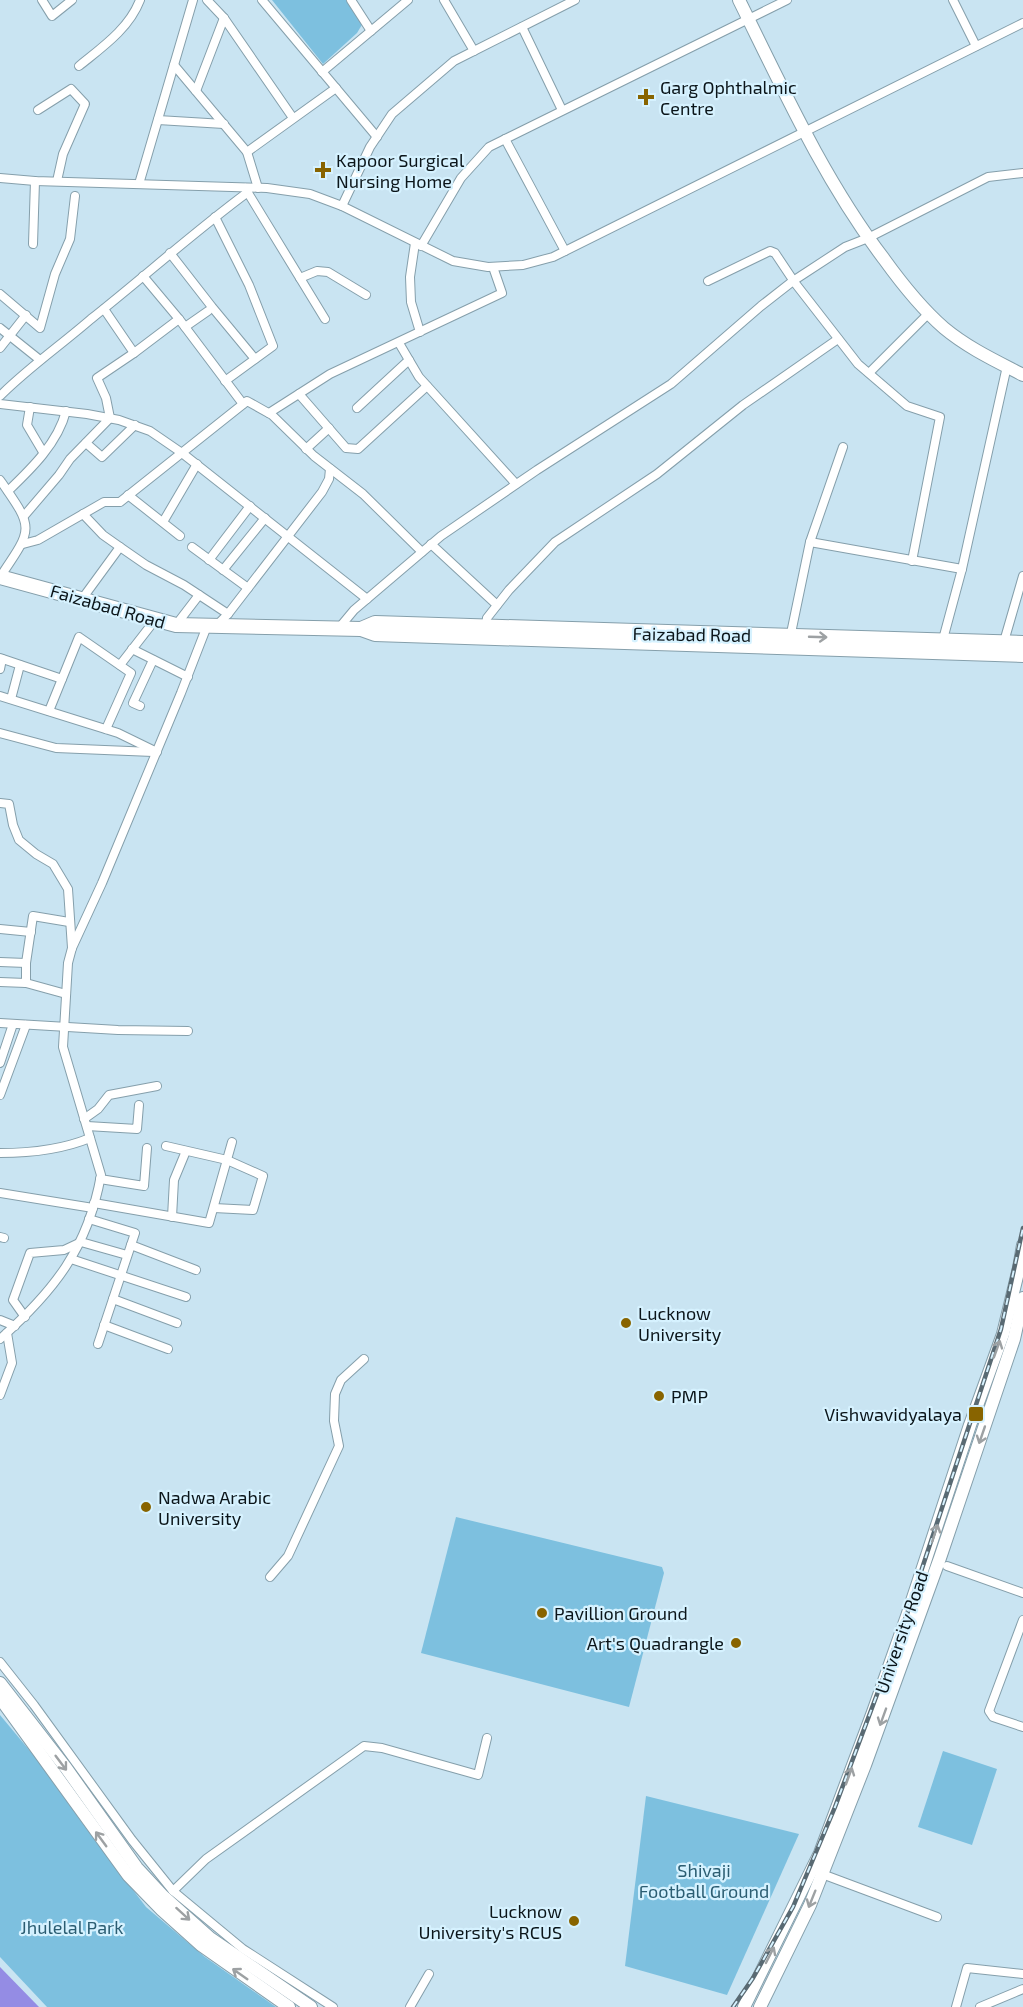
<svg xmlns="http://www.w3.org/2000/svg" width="1023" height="2007" viewBox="0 0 1023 2007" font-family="'Exo 2',sans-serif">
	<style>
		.green { fill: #7dc0df }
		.water { fill: #948ce4 }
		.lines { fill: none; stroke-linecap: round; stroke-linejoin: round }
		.street-casing { stroke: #859fab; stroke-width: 10 }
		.secondary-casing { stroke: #859fab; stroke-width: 14 }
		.primary-casing { stroke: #859fab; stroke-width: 16 }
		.street { stroke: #fff; stroke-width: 8 }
		.secondary { stroke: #fff; stroke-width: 12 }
		.primary { stroke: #fff; stroke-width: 14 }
		.rail-casing { stroke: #596a73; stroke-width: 4.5 }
		.rail { stroke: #d6f2ff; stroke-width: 2; stroke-dasharray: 7; stroke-linecap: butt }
		.oneway { stroke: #9da1a3 }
		.poi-dot { fill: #886400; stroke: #d6f2ff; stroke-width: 2 }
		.labels { text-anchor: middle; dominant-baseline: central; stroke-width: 4.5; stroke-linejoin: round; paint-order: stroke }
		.poi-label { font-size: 18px; fill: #0b151a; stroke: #d6f2ff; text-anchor: start }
		.street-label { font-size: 18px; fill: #0b151a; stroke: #d6f2ff }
		.park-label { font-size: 18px; fill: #2b5d72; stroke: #d6f2ff }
	</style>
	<rect width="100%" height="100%" fill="#c9e4f2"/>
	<g class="green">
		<polygon points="272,0 347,0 363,23 357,33 323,64"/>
		<polygon points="456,1517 662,1567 664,1573 629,1707 421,1653"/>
		<polygon points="0,1715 35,1757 86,1828 146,1907 205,1957 276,2007 47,2007 0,1957"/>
		<polygon points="943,1751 997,1769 972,1845 918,1827"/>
		<polygon points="646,1796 799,1834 727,1995 625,1966"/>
	</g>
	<polygon class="water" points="0,1967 39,2007 0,2007"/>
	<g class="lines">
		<g class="street-casing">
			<g id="street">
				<polyline points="42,0 52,16 72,0"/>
				<polyline points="207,0 224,18 293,118"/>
				<polyline points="262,0 377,137"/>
				<polyline points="351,0 371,31"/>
				<polyline points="444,0 474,51"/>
				<polyline points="953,0 976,46"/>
				<polyline points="522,27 562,110"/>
				<polyline points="174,65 247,152 258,188"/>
				<path d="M79,66c22,-18 50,-37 61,-66"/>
				<polyline points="322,72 408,0"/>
				<polyline points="196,91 224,18"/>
				<polyline points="38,110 71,89 85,104 63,154 57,181"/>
				<polyline points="158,120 224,124"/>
				<polyline points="505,139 565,251"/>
				<polyline points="247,152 336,88"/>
				<polyline points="0,178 35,181 267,188 310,194 342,206 453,261 488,267 523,265 553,257 1023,23"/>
				<polyline points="139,184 193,0"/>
				<polyline points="245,188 325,319"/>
				<polyline points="342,206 370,147 392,114 454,61 575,0"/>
				<polyline points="215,217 249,285 273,346 225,381"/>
				<polyline points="415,243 410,277 411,302 420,332"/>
				<polyline points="33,244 35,181"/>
				<polyline points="421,246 461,178 489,147 787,0"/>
				<polyline points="170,253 212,307 255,359"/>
				<polyline points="143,276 179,319 243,404"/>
				<polyline points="300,278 317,271 328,272 366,295"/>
				<polyline points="708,281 770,251 775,253 795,283 858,364 907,406 940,417 912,561"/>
				<polyline points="0,294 40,328 55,274 70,239 75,196"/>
				<polyline points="104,309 134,353"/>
				<polyline points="185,327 208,311"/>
				<polyline points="0,328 40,360"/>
				<polyline points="399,343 419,377 516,484"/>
				<polyline points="0,348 26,315"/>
				<polyline points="869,373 929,313"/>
				<polyline points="299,394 346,448 358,449 427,386"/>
				<path d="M0,396c28,-28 61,-51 91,-77 53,-42 103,-87 157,-127"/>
				<polyline points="0,404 87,414 119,420 150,431 182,453 367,599"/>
				<polyline points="30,407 27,425 43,452"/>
				<polyline points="357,408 409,360"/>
				<polyline points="269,413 330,374 502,293 493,267"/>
				<polyline points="86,443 102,457 135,425"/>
				<polyline points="306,449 329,428"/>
				<path d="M0,480c34,49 34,47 0,97"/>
				<path d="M8,491c23,-22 50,-48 58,-80"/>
				<polyline points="128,495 180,536"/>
				<polyline points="83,514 103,535 120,547 146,565 184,585 228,614"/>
				<polyline points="24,516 59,475 70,459 110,418 106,398 97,378 134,353 179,319"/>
				<polyline points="163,522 197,464"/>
				<polyline points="810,542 962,569"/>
				<polyline points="23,544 38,540 104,502 120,502 247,401 272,415 314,456 363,494 422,552"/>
				<polyline points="431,544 497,605"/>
				<polyline points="192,547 248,588"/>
				<polyline points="209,560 250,506"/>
				<polyline points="223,570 265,518"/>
				<polyline points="82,599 120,547"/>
				<polyline points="176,625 199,595"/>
				<polyline points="216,626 228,614 322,492 329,479 330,469"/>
				<polyline points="339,628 354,610 441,536 537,470 671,384 761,306 793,281 845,247 868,238 988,177 1023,173"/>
				<polyline points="485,630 487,618 509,590 555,542 657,474 743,405 838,339"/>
				<polyline points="790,638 810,542 843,447"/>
				<polyline points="942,643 962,569 1007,366"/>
				<polyline points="1003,645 1023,576"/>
				<polyline points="132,649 188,677"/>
				<polyline points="0,658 62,679"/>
				<polyline points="120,665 155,620"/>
				<polyline points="0,669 2,659"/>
				<polyline points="0,696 118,733 157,752"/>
				<polyline points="11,699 20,665"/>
				<polyline points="140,706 133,703 153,660"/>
				<polyline points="49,711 79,637 131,673 106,729"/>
				<polyline points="0,733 56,748 153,752"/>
				<polyline points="0,803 9,804 13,825 19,840 36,854 53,864 68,889 72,948"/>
				<polyline points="0,929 31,932"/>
				<polyline points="0,962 26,963"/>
				<polyline points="0,982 26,983 66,994"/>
				<polyline points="26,983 26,963 33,916 69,922"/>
				<polyline points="0,1023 118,1030 188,1031"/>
				<polyline points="0,1063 13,1024"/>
				<polyline points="0,1095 26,1025"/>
				<polyline points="84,1119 98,1109 109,1095 157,1086"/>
				<polyline points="87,1126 137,1129 139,1105"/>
				<polyline points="166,1146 227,1160 263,1176 253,1210 214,1208"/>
				<path d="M0,1153c31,0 61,-3 90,-15"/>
				<polyline points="100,1179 144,1186 147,1148"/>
				<polyline points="0,1193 93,1208"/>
				<polyline points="94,1203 209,1223 232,1142"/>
				<polyline points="172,1217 174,1180 186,1151"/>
				<polyline points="89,1219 135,1233 98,1344"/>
				<polyline points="0,1237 4,1238"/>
				<polyline points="131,1245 196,1270"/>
				<polyline points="71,1259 186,1297"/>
				<polyline points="113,1299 177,1323"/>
				<polyline points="25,1317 13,1300 30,1253 64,1250 81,1242 127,1255"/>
				<polyline points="0,1320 15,1326"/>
				<polyline points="104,1325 168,1349"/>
				<path d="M0,1339c54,-48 88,-91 101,-164l-38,-128 5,-84 4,-15 30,-65 79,-190 26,-67"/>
				<polyline points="0,1395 12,1363 7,1333"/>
				<polyline points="947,1566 1023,1593"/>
				<polyline points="270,1577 288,1556 339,1446 334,1421 335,1394 341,1380 364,1359"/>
				<polyline points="1023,1620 989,1711 993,1717 1023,1727"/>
				<polyline points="0,1662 34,1705 132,1840 173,1891 243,1949 333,2007"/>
				<polyline points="822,1874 937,1917"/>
				<polyline points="173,1891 206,1859 364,1746 382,1748 478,1775 487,1738"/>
				<polyline points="410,2007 429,1974"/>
				<polyline points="956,2007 967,1968 1023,1974"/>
				<polyline points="980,2007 1023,1989"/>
			</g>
		</g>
		<g class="secondary-casing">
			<g id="secondary">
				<path d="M739,0c44,89 85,180 145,259 18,25 37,49 60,69 24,20 52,33 79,47"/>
				<polyline points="0,1683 66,1768 137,1868 163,1896 210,1938 311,2007"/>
				<polyline points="0,1698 128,1875 162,1910 201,1945 289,2007"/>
				<polyline points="744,2007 820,1853 873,1712 907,1616 970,1425 1003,1334 1019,1268 1023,1245"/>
				<polyline points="760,2007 810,1905 865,1765 940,1558 1014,1339 1023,1298"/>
			</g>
		</g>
		<g class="primary-casing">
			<g id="primary">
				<polyline points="0,577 176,625 361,629 375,634 1023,655"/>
				<polyline points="361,629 375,623 1023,643"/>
			</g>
		</g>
		<use href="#street" class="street"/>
		<use href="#secondary" class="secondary"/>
		<use href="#primary" class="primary"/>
		<g class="rail-casing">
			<polyline id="rail" points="733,2007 753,1978 793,1907 835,1807 907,1614 1001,1329 1023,1228"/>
		</g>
		<use href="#rail" class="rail"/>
	</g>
	<defs><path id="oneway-shaft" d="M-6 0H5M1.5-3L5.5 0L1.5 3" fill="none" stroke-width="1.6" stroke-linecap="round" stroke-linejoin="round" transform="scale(1.5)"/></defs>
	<g class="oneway">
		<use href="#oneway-shaft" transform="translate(818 637) rotate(2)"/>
		<use href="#oneway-shaft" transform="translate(997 1349) rotate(-70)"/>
		<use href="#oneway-shaft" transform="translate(982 1435) rotate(109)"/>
		<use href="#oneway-shaft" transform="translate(935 1533) rotate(-72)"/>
		<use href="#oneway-shaft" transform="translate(883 1717) rotate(110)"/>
		<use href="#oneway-shaft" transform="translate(61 1763) rotate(53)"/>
		<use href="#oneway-shaft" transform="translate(849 1776) rotate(-70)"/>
		<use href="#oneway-shaft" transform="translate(101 1839) rotate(-126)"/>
		<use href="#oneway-shaft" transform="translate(812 1899) rotate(112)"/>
		<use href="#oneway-shaft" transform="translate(183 1914) rotate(42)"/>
		<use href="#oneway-shaft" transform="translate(770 1955) rotate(-63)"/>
		<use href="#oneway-shaft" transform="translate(240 1974) rotate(-145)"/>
	</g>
	<g class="poi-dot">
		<path d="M643 88h6v6h6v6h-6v6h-6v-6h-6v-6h6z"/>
		<path d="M320 161h6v6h6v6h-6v6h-6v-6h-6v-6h6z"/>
		<circle cx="626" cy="1323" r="6"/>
		<circle cx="659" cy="1396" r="6"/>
		<rect x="968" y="1406" width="16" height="16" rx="3"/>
		<circle cx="146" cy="1507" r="6"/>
		<circle cx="542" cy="1613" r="6"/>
		<circle cx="736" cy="1643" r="6"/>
		<circle cx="574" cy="1921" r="6"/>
	</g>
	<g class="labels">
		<g class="poi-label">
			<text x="660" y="87">Garg Ophthalmic<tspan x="660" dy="21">Centre</tspan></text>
			<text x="336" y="160">Kapoor Surgical<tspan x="336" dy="21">Nursing Home</tspan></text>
			<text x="638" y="1313">Lucknow<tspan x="638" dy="21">University</tspan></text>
			<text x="671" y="1396">PMP</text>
			<text x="962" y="1414" text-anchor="end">Vishwavidyalaya</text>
			<text x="158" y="1497">Nadwa Arabic<tspan x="158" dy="21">University</tspan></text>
			<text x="554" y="1613">Pavillion Ground</text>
			<text x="724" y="1643" text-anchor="end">Art's Quadrangle</text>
			<text x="562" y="1911" text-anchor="end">Lucknow<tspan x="562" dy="21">University's RCUS</tspan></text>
		</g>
		<g class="street-label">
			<text transform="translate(108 606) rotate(16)">Faizabad Road</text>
			<text transform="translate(692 634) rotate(1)">Faizabad Road</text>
			<text transform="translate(901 1632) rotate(-71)">University Road</text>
		</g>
		<g class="park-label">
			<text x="704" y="1870">Shivaji<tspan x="704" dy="21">Football Ground</tspan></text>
			<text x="72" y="1927">Jhulelal Park</text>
		</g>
	</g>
</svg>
